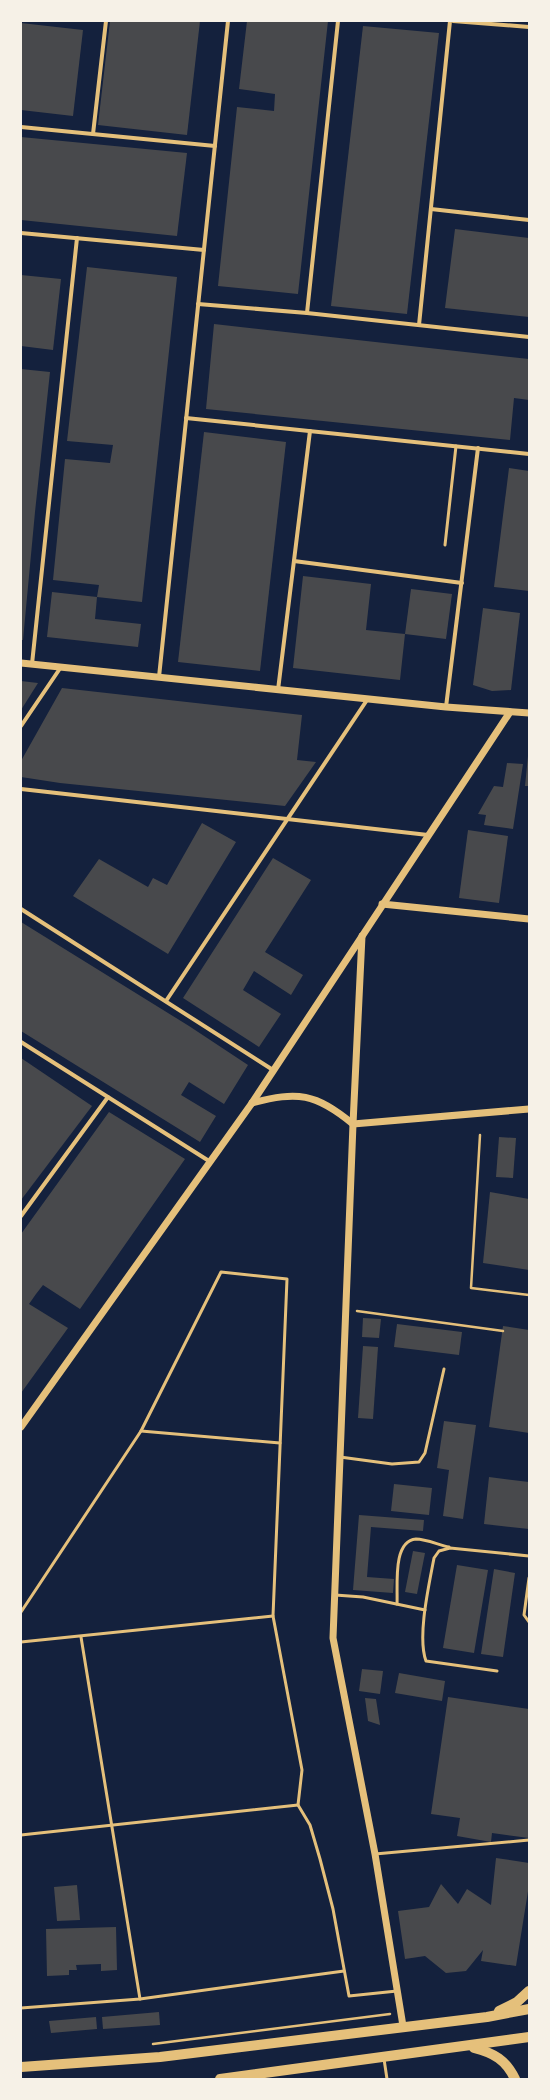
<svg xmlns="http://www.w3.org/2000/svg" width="550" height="2100" viewBox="0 0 550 2100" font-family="Mulish,sans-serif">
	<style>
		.building { fill: #48494c }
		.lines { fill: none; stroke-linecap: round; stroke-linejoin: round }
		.path { stroke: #e5c07b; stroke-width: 2.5 }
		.service { stroke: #e5c07b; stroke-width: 3 }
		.minor { stroke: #e5c07b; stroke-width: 4 }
		.tertiary { stroke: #e5c07b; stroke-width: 7 }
		.primary { stroke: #e5c07b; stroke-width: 10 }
	</style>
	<rect width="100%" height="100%" fill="#14213d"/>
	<g class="building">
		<polygon points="110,21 200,21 187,135 98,125"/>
		<polygon points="247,21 328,21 298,294 218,286 237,107 274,111 275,94 239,89"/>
		<polygon points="21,23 83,30 73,116 21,110"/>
		<polygon points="363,26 439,33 407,314 331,306"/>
		<polygon points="21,137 187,153 177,236 21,220"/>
		<polygon points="455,229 529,238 529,317 445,308"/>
		<polygon points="87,267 177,277 142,602 97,597 99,585 53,580 65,459 110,463 113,445 67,441"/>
		<polygon points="21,275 61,279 53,350 21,346"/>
		<polygon points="214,324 529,359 529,400 514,398 510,440 206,409"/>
		<polygon points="21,369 50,372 35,512 23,640 21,640"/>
		<polygon points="204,432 286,442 260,671 178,662"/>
		<polygon points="509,468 529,471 529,591 494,587"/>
		<polygon points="303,576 371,584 366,630 405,634 400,680 293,668"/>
		<polygon points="411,589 452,594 446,639 405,634"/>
		<polygon points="52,592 97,597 95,619 141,624 138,647 47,637"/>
		<polygon points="483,608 520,613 511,690 492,691 473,685"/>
		<polygon points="21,681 38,683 21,710"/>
		<polygon points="62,688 302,715 297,760 316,762 285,806 60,783 21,777 21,761"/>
		<polygon points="528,756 529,756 529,786 525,786"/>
		<polygon points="507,763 523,764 513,829 484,825 486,815 478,814 494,786 503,787"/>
		<polygon points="202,823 236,842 168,954 73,896 99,859 148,887 153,878 167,885"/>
		<polygon points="468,830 508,836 499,903 459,898"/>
		<polygon points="273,858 311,880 265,952 303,975 291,995 254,971 243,990 281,1014 259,1047 183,998"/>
		<polygon points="21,922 189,1026 248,1065 224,1104 189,1082 181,1095 216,1116 200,1142 21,1031"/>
		<polygon points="21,1058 92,1106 21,1200"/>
		<polygon points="109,1112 185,1159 80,1309 43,1285 36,1294 29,1304 68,1328 21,1393 21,1234"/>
		<polygon points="499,1137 516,1138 513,1178 496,1177"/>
		<polygon points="490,1192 529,1199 529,1270 483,1263"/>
		<polygon points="363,1318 381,1319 379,1338 362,1337"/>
		<polygon points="397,1324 462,1332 459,1355 394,1347"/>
		<polygon points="503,1326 529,1330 529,1433 489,1427"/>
		<polygon points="363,1346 378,1347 373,1419 358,1418"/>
		<polygon points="444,1421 476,1425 463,1519 443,1516 449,1470 437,1468"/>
		<polygon points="489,1477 529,1482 529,1529 484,1524"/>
		<polygon points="394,1484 432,1488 429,1515 391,1511"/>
		<polygon points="359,1515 424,1520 423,1531 371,1527 367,1577 394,1579 393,1593 353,1590"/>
		<polygon points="413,1551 425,1553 417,1594 405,1592"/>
		<polygon points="457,1565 488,1570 474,1653 443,1648"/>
		<polygon points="494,1569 515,1573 503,1657 481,1654"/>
		<polygon points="362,1669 383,1671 380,1694 359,1691"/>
		<polygon points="399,1673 445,1681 442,1701 395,1693"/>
		<polygon points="448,1697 529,1709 529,1838 492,1833 491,1842 457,1836 460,1818 431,1814"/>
		<polygon points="365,1698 376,1699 380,1725 368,1721"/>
		<polygon points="496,1858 529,1863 529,1885 516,1966 481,1961 483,1950 466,1971 446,1973 425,1956 405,1959 398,1911 429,1907 441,1884 458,1904 467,1889 491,1905"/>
		<polygon points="77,1885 80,1920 57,1921 54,1887"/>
		<polygon points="116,1927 117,1970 101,1971 101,1964 76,1965 77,1970 69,1970 69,1975 47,1976 46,1929"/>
		<polygon points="159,2012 160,2025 103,2029 102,2017"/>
		<polygon points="96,2017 97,2029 51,2033 49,2021"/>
	</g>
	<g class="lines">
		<g class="path">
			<polyline points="480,1135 471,1288 529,1295"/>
			<polyline points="357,1311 503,1331"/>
			<polyline points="153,2044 390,2014"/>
		</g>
		<g class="service">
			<polyline points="445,545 456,446"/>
			<polyline points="141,1431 280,1443"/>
			<polyline points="340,1457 392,1464 419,1462 425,1453 444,1369"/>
			<polyline points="529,1578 524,1615 529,1622"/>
			<polyline points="335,1595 363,1597 425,1610"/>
			<path d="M397,1604c1,-17 -5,-63 19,-65 10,0 23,6 33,8"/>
			<polyline points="21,1612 141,1431 221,1272 287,1279 273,1616 302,1770 298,1805 310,1825 320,1859 333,1909 349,1996 397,1991"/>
			<polyline points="81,1637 140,1999"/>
			<polyline points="21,1642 273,1616"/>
			<path d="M497,1671l-71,-10c-9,-24 3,-76 8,-103l5,-7 11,-3 79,8"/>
			<polyline points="21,1835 298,1805"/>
			<polyline points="375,1854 529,1840"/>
			<polyline points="21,2008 140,1999 344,1971"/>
			<polyline points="384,2059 387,2079"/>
		</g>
		<g class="minor">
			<polyline points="453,21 529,27"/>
			<polyline points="21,127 215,146"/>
			<polyline points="93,134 106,21"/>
			<polyline points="431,209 529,220"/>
			<polyline points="21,233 204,250"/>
			<polyline points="198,304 307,313 529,337"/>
			<polyline points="307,313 338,21"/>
			<polyline points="419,325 450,21"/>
			<polyline points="186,418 529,454"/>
			<polyline points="294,561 462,583"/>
			<polyline points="32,664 77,238"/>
			<polyline points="159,677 228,21"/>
			<polyline points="278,690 310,431"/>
			<polyline points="446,707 478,448"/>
			<polyline points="21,726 61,667"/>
			<polyline points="21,789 428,835"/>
			<polyline points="21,909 273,1070"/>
			<polyline points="166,1001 367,700"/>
			<polyline points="21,1042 209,1161"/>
			<polyline points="21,1216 108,1097"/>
		</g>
		<g class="tertiary">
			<polyline points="21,663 446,707 529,713"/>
			<polyline points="382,904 529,919"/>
			<polyline points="362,936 353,1124 333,1638 375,1854 403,2026"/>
			<path d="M252,1103c46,-12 63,-10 101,21l176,-15"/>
			<polyline points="21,1427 252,1103 510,712"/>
		</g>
		<g class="primary">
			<polyline points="499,2011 517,2002 529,1991"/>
			<path d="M474,2048c20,5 32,12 41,31"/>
			<polyline points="21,2067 160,2057 487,2017 529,2009"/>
			<polyline points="220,2079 529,2037"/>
		</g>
	</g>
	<rect width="550" height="2100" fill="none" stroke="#f6f1e7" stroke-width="44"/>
</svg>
